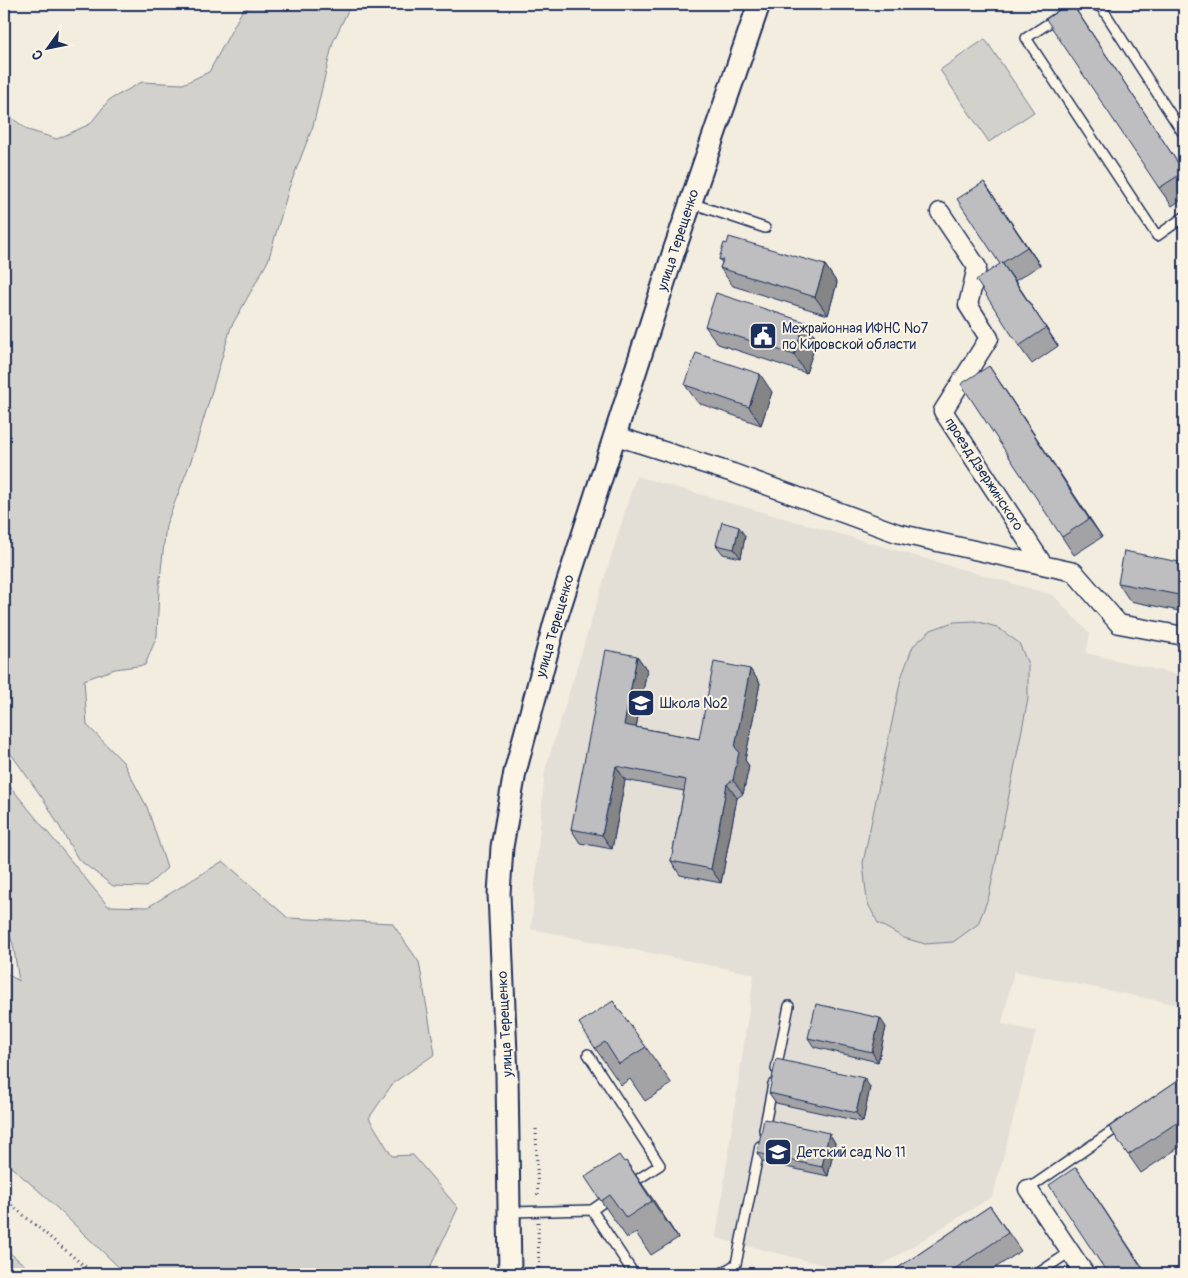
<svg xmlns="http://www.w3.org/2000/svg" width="1188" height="1278" viewBox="0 0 1188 1278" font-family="Pangolin,sans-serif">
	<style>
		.built { fill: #e3dfd6 }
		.green { fill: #d3d1cc; stroke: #778095 }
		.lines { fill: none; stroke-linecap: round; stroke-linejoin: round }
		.service-casing { stroke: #1b2f5e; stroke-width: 12 }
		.minor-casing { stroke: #1b2f5e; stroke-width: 21 }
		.tertiary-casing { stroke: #1b2f5e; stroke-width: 25 }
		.path { stroke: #1b2f5e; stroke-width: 3; stroke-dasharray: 1 4; stroke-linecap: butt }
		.service { stroke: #fcf5e5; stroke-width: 9 }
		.minor { stroke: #fcf5e5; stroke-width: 18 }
		.tertiary { stroke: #fcf5e5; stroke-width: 21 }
		.wall { fill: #a3a3a5; stroke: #1b2f5e }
		.shaded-wall { fill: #858586; stroke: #1b2f5e }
		.building { fill: #bebec0; stroke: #1b2f5e }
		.labels { text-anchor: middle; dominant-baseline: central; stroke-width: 4; stroke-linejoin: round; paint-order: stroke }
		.street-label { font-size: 14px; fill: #1b2f5e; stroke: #fcf5e5 }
		.poi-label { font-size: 14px; fill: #1b2f5e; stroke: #fcf5e5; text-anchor: start }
	</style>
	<rect width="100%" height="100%" fill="#f3ede0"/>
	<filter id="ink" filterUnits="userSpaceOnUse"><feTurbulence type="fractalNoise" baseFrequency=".02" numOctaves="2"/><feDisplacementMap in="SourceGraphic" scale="10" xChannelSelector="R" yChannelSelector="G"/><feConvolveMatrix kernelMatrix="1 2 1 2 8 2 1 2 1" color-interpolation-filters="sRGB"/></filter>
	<g filter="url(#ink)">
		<polygon class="built" points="636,476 1053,595 1090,634 1086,653 1184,676 1184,1006 1014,971 1002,1024 1036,1031 993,1196 868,1274 860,1274 716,1238 754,974 531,929 545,770"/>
		<g class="green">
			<polygon points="255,4 351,4 333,42 313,126 289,188 268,261 231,327 192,458 166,525 159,588 157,636 145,665 115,669 84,680 87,725 123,762 147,807 167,868 146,887 113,886 78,859 46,803 9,751 6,713 9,649 7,615 4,607 4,112 28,130 57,139 90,124 109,100 142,82 183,84 209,72 242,11"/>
			<polygon points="985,39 1034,112 989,142 940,70"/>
			<polygon points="975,621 997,627 1019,643 1028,664 1028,699 989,896 978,924 953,942 925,944 904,938 878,923 867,902 863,863 901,678 913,646 931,630 953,622"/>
			<polygon points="4,779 108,906 148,907 223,861 288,918 392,923 419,962 435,1054 393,1083 369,1118 392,1156 413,1155 458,1208 427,1274 126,1274 38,1190 4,1161 4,972 19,981 13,944 4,922"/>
			<polygon points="4,1248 35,1274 4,1274"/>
		</g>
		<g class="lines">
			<g class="service-casing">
				<g id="service">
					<polyline points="1078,4 1026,38 1157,236 1184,217"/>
					<polyline points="1093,4 1102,8 1184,135"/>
					<polyline points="691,203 765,228"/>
					<polyline points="588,1054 660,1165 629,1185"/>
					<polyline points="776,1069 789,1006"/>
					<polyline points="764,1130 773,1084"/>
					<polyline points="1028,1189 1121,1125"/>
					<polyline points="592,1210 612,1196"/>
					<polyline points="510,1212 592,1210 634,1274"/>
					<polyline points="720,1274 736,1264 760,1146"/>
					<polyline points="1037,1274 1070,1252"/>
				</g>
			</g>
			<g class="minor-casing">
				<g id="minor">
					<polyline points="940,212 977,267 968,305 989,338 943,411 1042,563"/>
					<polyline points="616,436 733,473 897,533 1074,572 1119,624 1184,636"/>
					<polyline points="1028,1189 1085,1274"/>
				</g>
			</g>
			<g class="tertiary-casing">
				<polyline id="tertiary" points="510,1274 507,1076 499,894 502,847 515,772 555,622 674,251 759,4"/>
			</g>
			<g class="path">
				<polyline points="536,1129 538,1199"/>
				<polyline points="4,1199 94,1274"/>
				<polyline points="538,1222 539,1274"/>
			</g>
			<use href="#service" class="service"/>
			<use href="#minor" class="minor"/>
			<use href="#tertiary" class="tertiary"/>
		</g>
		<g class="wall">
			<polygon points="1072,4 1184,172 1184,198 1172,206 1159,188"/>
			<polygon points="984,182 1040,265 1015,281 1058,346 1032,364 1019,346 1000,264"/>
			<polygon points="719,259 825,265 837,283 828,315 733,286 720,268 722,263"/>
			<polygon points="805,322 817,340 806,373 718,344 705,326"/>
			<polygon points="1001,384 1102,537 1074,555 1062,537"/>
			<polygon points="685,385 772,392 761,425 698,403"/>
			<polygon points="745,536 741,558 723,554 716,545"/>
			<polygon points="1184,563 1184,612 1130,601 1118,583"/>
			<polygon points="637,656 647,670 636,727 699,739 750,669 760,683 745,760 749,766 743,794 737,798 721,883 680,875 671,861 684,791 625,780 612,849 580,843 571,829"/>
			<polygon points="1184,889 1184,929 1178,920"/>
			<polygon points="613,1001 672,1084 645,1101 630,1079 621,1085 595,1048"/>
			<polygon points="886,1027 878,1062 814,1047 808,1038"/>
			<polygon points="1184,1076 1184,1144 1141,1173 1109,1127"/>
			<polygon points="870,1087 863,1122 776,1103 769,1093"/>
			<polygon points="829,1133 835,1143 828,1176 763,1162 757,1153"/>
			<polygon points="624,1162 652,1198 678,1238 651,1255 636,1233 627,1238 601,1201"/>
			<polygon points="990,1206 1021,1251 986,1274 889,1274"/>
		</g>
		<g class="shaded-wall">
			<polygon points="1072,4 1083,20 1184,173"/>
			<polygon points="984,182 996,200 1040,265 1027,247"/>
			<polygon points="1002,263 1015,281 1058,346 1046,328"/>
			<polygon points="825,265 837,283 828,315 815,297"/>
			<polygon points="805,322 817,340 806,373 794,355"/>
			<polygon points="989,366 1001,384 1102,537 1089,519"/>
			<polygon points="760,374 772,392 761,425 749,407"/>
			<polygon points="739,527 745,536 741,558 734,549"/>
			<polygon points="637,656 647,670 634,738 624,725"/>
			<polygon points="750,669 760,683 745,760 749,766 743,794 733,780 735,747"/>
			<polygon points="616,766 625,780 612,849 602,835"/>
			<polygon points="727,784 737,798 721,883 711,869"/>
			<polygon points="880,1018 886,1027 878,1062 872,1052"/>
			<polygon points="864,1078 870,1087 863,1122 856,1113"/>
			<polygon points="829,1133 835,1143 828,1176 822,1167"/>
			<polygon points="626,1161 652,1198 678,1238 652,1201"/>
			<polygon points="1076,1167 1088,1185 1147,1274 1146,1274"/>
		</g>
		<g class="building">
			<polygon points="1068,4 1072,4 1184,172 1159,188 1046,19"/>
			<polygon points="984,182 1027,247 1002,263 1046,328 1019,346 976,280 1000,264 957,199"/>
			<polygon points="729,237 825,265 815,297 720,268 723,260 719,259 724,243 727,244"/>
			<polygon points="716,293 805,322 794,355 705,326"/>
			<polygon points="696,353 760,374 749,407 685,385"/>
			<polygon points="989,366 1089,519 1062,537 961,384"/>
			<polygon points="722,522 739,527 734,549 716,545"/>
			<polygon points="1124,551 1184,563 1184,596 1118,583"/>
			<polygon points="606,650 637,656 624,725 699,739 714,662 750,669 735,747 739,752 733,780 727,784 711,869 671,861 686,780 616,766 602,835 571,829"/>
			<polygon points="1184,889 1184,921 1178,920"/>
			<polygon points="613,1001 646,1047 619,1064 605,1042 595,1048 579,1023"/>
			<polygon points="816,1004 880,1018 872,1052 808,1038"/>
			<polygon points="776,1059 864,1078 856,1113 769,1093"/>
			<polygon points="1184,1076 1184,1118 1128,1155 1109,1127"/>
			<polygon points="764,1119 829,1133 822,1167 757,1153"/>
			<polygon points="619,1155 624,1162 626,1161 652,1201 626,1218 610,1195 601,1201 585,1177"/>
			<polygon points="1076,1167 1146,1274 1108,1274 1049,1185"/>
			<polygon points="990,1206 1008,1233 947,1274 889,1274"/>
		</g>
	</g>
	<defs>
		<g id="civic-square" transform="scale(1.4375)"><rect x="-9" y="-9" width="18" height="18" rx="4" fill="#1b2f5e" stroke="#fcf5e5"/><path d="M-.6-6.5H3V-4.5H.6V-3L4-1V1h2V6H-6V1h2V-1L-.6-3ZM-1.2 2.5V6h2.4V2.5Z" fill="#fff"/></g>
		<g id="school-square" transform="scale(1.4375)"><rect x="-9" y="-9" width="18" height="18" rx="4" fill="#1b2f5e" stroke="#fcf5e5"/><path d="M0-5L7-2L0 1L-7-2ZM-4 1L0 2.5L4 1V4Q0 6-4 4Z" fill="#fff"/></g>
	</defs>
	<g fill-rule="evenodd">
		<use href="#civic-square" x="763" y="336"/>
		<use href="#school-square" x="641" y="703"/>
		<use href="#school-square" x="778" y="1152"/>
	</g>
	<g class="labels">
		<g class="street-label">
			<text transform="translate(678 240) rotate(-72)">улица Терещенко</text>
			<text transform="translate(984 474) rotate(57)">проезд Дзержинского</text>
			<text transform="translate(555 626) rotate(-74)">улица Терещенко</text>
			<text transform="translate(505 1024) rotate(-93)">улица Терещенко</text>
		</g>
		<g class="poi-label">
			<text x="782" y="328">Межрайонная ИФНС №7<tspan x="782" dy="16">по Кировской области</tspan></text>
			<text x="660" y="703">Школа №2</text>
			<text x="797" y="1152">Детский сад № 11</text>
		</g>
	</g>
	<rect width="1188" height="1278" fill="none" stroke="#fcf5e5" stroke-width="20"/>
	<rect x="10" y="10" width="1168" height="1258" fill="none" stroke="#1b2f5e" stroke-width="2" filter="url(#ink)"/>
	<g transform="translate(48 48) rotate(237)" stroke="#fcf5e5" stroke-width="4" paint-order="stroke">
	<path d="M0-4L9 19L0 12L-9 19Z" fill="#1b2f5e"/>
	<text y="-8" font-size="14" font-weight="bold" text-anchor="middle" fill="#1b2f5e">С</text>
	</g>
</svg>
